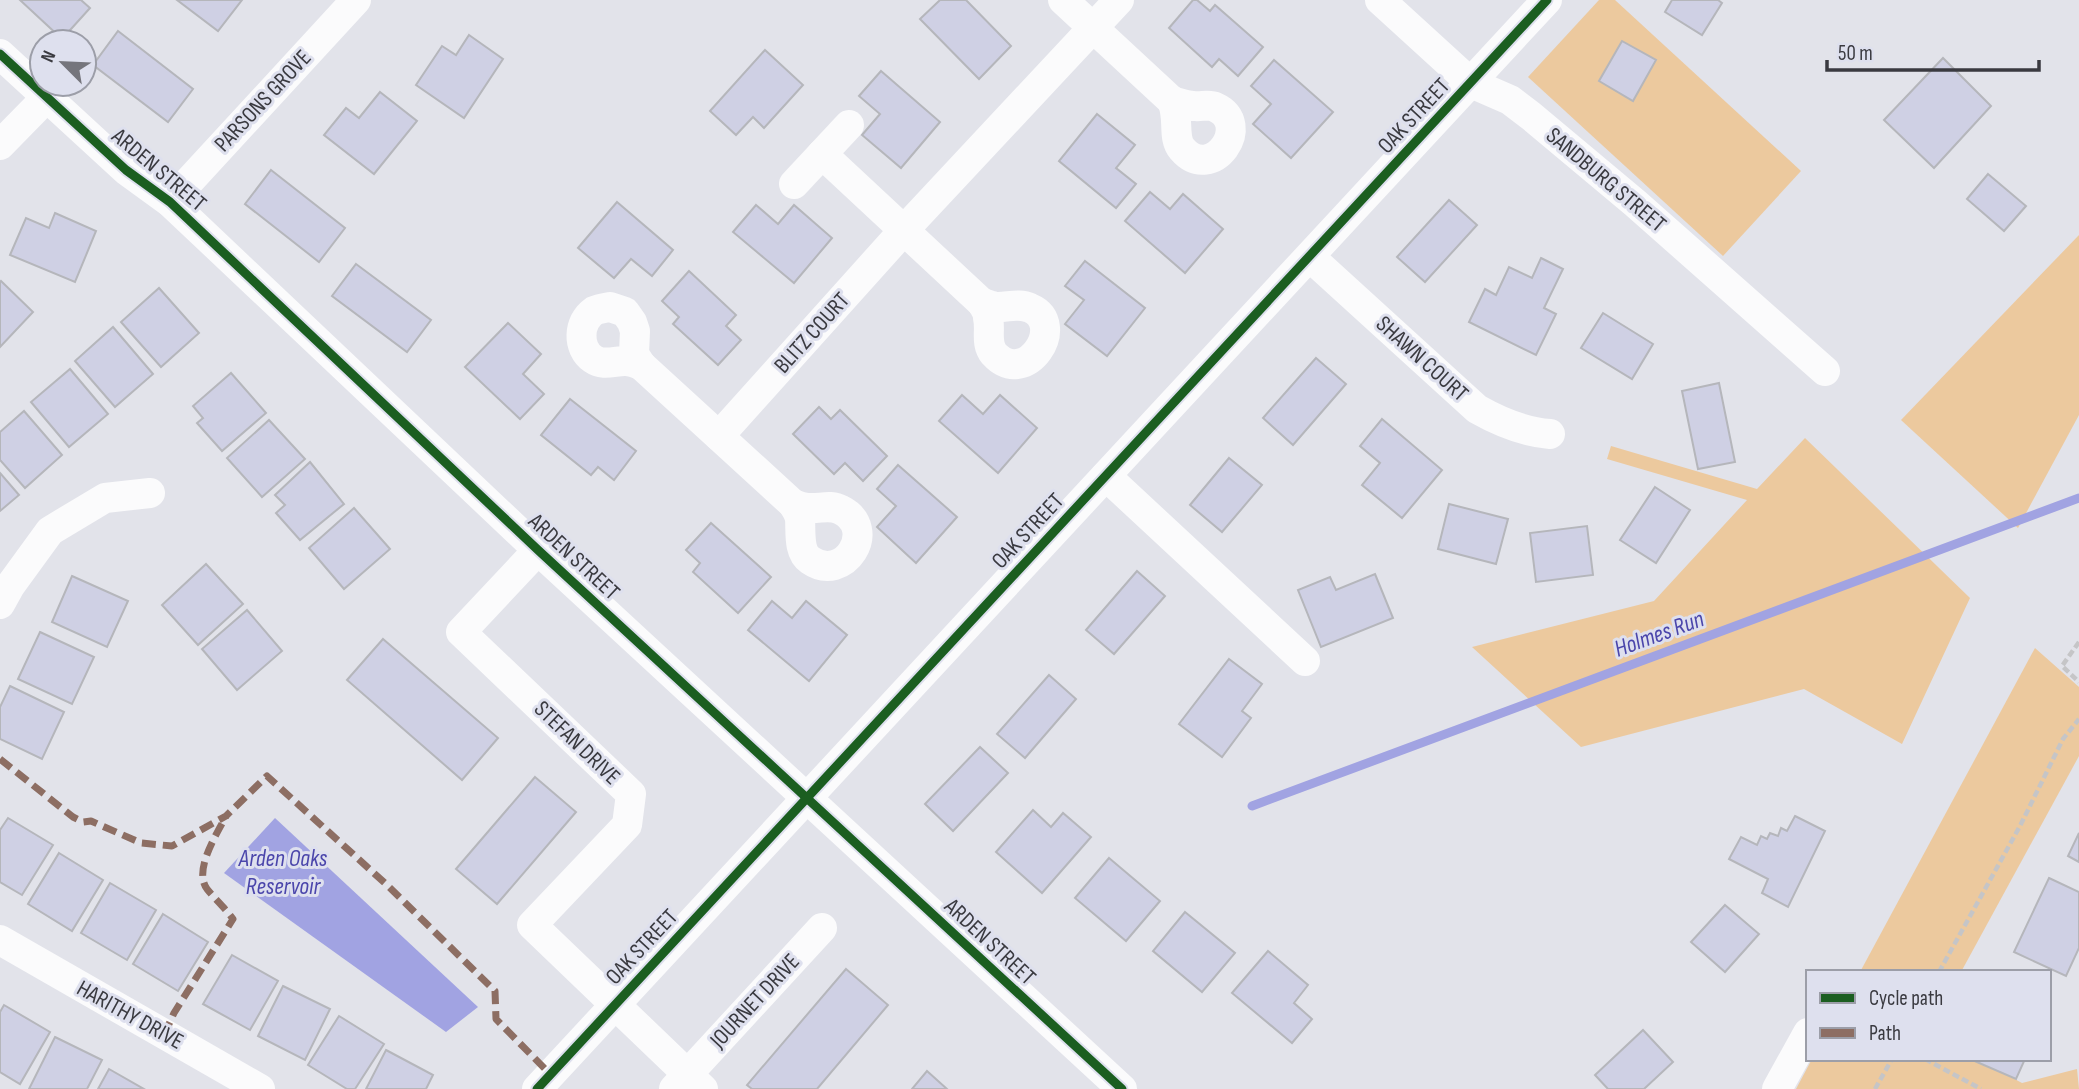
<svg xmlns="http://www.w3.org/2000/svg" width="2079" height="1089" viewBox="0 0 2079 1089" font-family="'Sofia Sans Condensed',sans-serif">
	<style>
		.green { fill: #ecc99e }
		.water { fill: #a1a3e2 }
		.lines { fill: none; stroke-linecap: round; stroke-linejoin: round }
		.stream { stroke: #a1a3e2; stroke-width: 9 }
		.building { fill: #cfd0e4; stroke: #b5b6bb; stroke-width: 2 }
		.path { stroke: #c5c5c7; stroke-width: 4.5; stroke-dasharray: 7 3.5; stroke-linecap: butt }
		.minor { stroke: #fbfbfc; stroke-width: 30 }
		.quiet { stroke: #8d6e63; stroke-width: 7; stroke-dasharray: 14 7; stroke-linecap: butt }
		.cycleway-casing { stroke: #dee0ee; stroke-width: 13 }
		.cycleway { stroke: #1b5e20; stroke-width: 9 }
		.labels { text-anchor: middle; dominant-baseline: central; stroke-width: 6; stroke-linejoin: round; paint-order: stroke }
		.street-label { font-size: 23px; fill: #3a3a40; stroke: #dee0ee }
		.water-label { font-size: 24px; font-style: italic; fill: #4b46ab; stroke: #dee0ee }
	</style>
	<rect width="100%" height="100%" fill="#e2e3ea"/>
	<g class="green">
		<polygon points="1599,0 1615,0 1801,171 1723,256 1528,77"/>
		<polygon points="2079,235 2079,415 2018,528 1901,420"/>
		<polygon points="1805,438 1970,598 1902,744 1804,689 1581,747 1472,647 1654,601 1747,500 1607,459 1611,446 1757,489"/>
		<polygon points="2035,648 2079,687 2079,756 1961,972 1860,972"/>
		<polygon points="1812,1059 1977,1059 2022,1083 2077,1069 2079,1089 1796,1089"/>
	</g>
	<polygon class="water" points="275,818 478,1007 446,1032 224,873"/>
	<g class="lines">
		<polyline class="stream" points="1252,806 2079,498"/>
	</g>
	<g class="building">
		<polygon points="20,0 81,0 90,8 62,39"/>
		<polygon points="177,0 242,0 218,31"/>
		<polygon points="940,0 966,0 1011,46 979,79 920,19"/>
		<polygon points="1193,0 1197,0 1210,11 1215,5 1263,47 1238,76 1219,59 1212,67 1169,28"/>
		<polygon points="1672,0 1718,0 1722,3 1702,35 1665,12"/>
		<polygon points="118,31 193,89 168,122 93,65"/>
		<polygon points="469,35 503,59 464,118 416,85 442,46 456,55"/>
		<polygon points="1622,41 1656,60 1633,101 1599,81"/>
		<polygon points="765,50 803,85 764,128 753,117 736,135 710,111"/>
		<polygon points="1943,58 1991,106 1934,168 1884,120"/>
		<polygon points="1274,60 1333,112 1291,158 1253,124 1271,104 1251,86"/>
		<polygon points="881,71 940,122 901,168 862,135 880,114 859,96"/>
		<polygon points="380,92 417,121 374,174 324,135 346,108 359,118"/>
		<polygon points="1097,114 1135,145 1116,168 1136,184 1116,208 1059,161"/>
		<polygon points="271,170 345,228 319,262 245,204"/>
		<polygon points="1988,174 2026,206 2004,231 1967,199"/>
		<polygon points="1150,192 1170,209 1183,194 1223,229 1185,273 1125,221"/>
		<polygon points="1449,200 1477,225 1425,282 1397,257"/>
		<polygon points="617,202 673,250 652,276 631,259 614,278 578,248"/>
		<polygon points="756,205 778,224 794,205 832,238 794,283 733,232"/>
		<polygon points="55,213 96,231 75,282 10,255 26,218 49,228"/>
		<polygon points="1541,258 1563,269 1544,308 1556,314 1536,355 1469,322 1485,289 1496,295 1509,267 1532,278"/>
		<polygon points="1085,261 1145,308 1107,356 1065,324 1084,300 1065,286"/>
		<polygon points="356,264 431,320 407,352 332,296"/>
		<polygon points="689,271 736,315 726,326 741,340 718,365 673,324 679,317 662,301"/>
		<polygon points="1,281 33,312 0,347 0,282"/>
		<polygon points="159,288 199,333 161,367 121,322"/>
		<polygon points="1603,313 1653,344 1632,379 1581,348"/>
		<polygon points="508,323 541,354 523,374 544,394 520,419 465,367"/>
		<polygon points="113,327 153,374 115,407 75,361"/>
		<polygon points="1316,358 1346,384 1293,445 1263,418"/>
		<polygon points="70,369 108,414 69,447 31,402"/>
		<polygon points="231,373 266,413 222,451 197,423 203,418 193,406"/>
		<polygon points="1719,383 1735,462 1698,469 1682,391"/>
		<polygon points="962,395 983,414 1000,395 1037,428 998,473 939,421"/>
		<polygon points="570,399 636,451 614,480 598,467 591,475 541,435"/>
		<polygon points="819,407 831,419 840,410 887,456 863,481 845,463 834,474 793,434"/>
		<polygon points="24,411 62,455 25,488 0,460 0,432"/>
		<polygon points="1382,419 1442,470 1402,518 1362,485 1380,463 1360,446"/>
		<polygon points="269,420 305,459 262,497 227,458"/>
		<polygon points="1229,458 1262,485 1222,532 1190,505"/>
		<polygon points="310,462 344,504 300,540 276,513 285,505 275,495"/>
		<polygon points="898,465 957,517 916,563 877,527 896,506 877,489"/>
		<polygon points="0,473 19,495 0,511"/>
		<polygon points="1655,487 1690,510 1656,563 1620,540"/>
		<polygon points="1449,504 1508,519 1496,564 1438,549"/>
		<polygon points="354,508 390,549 344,589 309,548"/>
		<polygon points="711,523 771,577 738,613 693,572 700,563 686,550"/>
		<polygon points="1587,526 1593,575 1536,582 1530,533"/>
		<polygon points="206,564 243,604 198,645 162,605"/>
		<polygon points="1137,571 1165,596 1114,654 1086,630"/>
		<polygon points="1375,574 1393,618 1321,647 1298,590 1330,577 1336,590"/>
		<polygon points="72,576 128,601 107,647 52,622"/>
		<polygon points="772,601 792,618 806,601 847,635 809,681 748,630"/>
		<polygon points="247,610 282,651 237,690 202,649"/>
		<polygon points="40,632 94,657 72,704 18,679"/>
		<polygon points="383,639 498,738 462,780 347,680"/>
		<polygon points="1229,659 1262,684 1242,711 1251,718 1222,757 1179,724"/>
		<polygon points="1049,675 1076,699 1025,758 997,734"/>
		<polygon points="10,686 64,712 42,759 0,739 0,707"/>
		<polygon points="980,747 1008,773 953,831 925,804"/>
		<polygon points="535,777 576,812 497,904 456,869"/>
		<polygon points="1033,810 1051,827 1063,813 1091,837 1042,893 996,852"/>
		<polygon points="1795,816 1825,831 1788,907 1762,893 1768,879 1729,859 1741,837 1757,845 1761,836 1767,839 1770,833 1778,836 1781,828 1787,831"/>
		<polygon points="8,818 53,845 22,895 0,882 0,830"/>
		<polygon points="2079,833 2079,862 2068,856"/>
		<polygon points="59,853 103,880 72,931 28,904"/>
		<polygon points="1109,858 1160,901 1126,941 1075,898"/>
		<polygon points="2049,878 2079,892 2079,948 2066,976 2014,952"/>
		<polygon points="110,883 156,910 127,960 81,933"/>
		<polygon points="1725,905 1759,934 1725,972 1691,942"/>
		<polygon points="1185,912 1235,953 1202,992 1153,951"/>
		<polygon points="163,914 208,942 178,991 133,964"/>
		<polygon points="1268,951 1308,985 1294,1003 1312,1019 1292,1043 1232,993"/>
		<polygon points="232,955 278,981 250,1030 203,1004"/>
		<polygon points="846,969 888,1005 817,1089 752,1089 747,1085"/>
		<polygon points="283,986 330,1009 305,1060 258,1036"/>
		<polygon points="4,1005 50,1032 20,1084 0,1072 0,1012"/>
		<polygon points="339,1016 384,1044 355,1089 347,1089 308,1065"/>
		<polygon points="1643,1030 1673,1062 1644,1089 1608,1089 1595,1075"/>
		<polygon points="55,1037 102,1060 87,1089 29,1089"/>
		<polygon points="386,1050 433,1075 426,1089 366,1089"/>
		<polygon points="1970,1059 2025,1059 2016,1079"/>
		<polygon points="109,1069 144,1089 98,1089"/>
		<polygon points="927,1071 947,1089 912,1089"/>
	</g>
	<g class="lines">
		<g class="path">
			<polyline points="2079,642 2062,666 2079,682"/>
			<polyline points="1939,972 2020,826 2063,739 2079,719"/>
			<polyline points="1925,1059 1981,1089"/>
			<polyline points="1875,1089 1892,1059"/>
		</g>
		<g class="minor">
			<polyline points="1063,0 1172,101"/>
			<polyline points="1380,0 1471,83 1510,100 1531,116 1635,203 1825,371"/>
			<polyline points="0,54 126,170 170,202 538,550 1122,1089"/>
			<path d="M1172,101c7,2 15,5 22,5 7,1 15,-2 21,1 39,17 -3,77 -33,42 -10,-12 -2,-31 -10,-48z"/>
			<polyline points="0,145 47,97"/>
			<polyline points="822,154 982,303"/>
			<polyline points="794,184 849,125"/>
			<polyline points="170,202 356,0"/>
			<path d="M1310,257l167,152c23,13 46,23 73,25"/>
			<path d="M982,303c5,1 11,4 16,4 11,0 21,-4 32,1 38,16 -4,81 -36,46 -9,-11 -3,-24 -6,-36 0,-6 -3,-10 -6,-15z"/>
			<path d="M610,307l15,5 7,10 3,9 -1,23 7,11c-5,-2 -10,-4 -16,-4 -11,0 -22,5 -32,-2 -16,-11 -15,-37 1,-48 4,-2 10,-3 16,-4z"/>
			<polyline points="641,365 793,504"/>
			<polyline points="719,436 904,230 1119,0"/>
			<polyline points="1106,476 1305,661"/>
			<path d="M793,504c5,2 10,4 16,4 11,1 21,-4 32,2 38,19 3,74 -31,50 -12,-8 -9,-29 -10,-41 -1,-6 -4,-10 -7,-15z"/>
			<polyline points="538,550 461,632 631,794 627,825 532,925 703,1089"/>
			<polyline points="0,604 10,586 50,531 105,498 150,493"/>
			<polyline points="0,940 260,1089"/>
			<polyline points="537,1089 1547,0"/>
			<polyline points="674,1089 822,928"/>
			<polyline points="1777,1089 1808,1033"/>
		</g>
		<g class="quiet">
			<polyline points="0,759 73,817 83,822 91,821 141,843 172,846 226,816 267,776 387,885 495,991 496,1019 550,1074"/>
			<path d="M164,1035l10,-22 59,-94c-8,-11 -18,-20 -26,-30 -14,-19 10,-55 19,-73"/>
		</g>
		<g class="cycleway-casing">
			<g id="cycleway">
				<polyline points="0,54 126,170 170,202 538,550 1122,1089"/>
				<polyline points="537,1089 1547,0"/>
			</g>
		</g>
		<use href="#cycleway" class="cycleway"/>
	</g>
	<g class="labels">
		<g class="street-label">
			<text transform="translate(263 101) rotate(-47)">PARSONS GROVE</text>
			<text transform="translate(1414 116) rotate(-47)">OAK STREET</text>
			<text transform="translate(159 170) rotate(40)">ARDEN STREET</text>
			<text transform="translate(1606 180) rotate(40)">SANDBURG STREET</text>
			<text transform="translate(812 333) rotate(-48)">BLITZ COURT</text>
			<text transform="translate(1422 359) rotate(42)">SHAWN COURT</text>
			<text transform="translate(1028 531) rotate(-47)">OAK STREET</text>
			<text transform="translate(574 557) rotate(43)">ARDEN STREET</text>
			<text transform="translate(577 743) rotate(44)">STEFAN DRIVE</text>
			<text transform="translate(990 942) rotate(43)">ARDEN STREET</text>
			<text transform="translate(642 947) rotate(-47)">OAK STREET</text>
			<text transform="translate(755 1001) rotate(-47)">JOURNET DRIVE</text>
			<text transform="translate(130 1015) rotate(29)">HARITHY DRIVE</text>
		</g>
		<g class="water-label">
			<text transform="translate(1659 634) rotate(-20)">Holmes Run</text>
			<text x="283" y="858">Arden Oaks<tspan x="283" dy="28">Reservoir</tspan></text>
		</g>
	</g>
	<rect x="1806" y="970" width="245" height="91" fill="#dee0ee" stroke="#9c9ea8" stroke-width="2"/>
	<rect x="1820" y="993" width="35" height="10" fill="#1b5e20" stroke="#9c9ea8" stroke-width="2"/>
	<text x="1869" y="1005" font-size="21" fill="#3a3a40">Cycle path</text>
	<rect x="1820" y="1028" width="35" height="10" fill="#8d6e63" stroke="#9c9ea8" stroke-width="2"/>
	<text x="1869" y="1040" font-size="21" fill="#3a3a40">Path</text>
	<g transform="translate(63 63) rotate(294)"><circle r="33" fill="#dee0ee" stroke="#9c9ea8" stroke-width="2"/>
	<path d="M0-5L12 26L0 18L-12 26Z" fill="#75757c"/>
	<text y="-10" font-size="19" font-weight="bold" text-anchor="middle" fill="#3a3a40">N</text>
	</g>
	<path d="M1827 60v10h212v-10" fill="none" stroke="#3a3a40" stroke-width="3.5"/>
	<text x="1838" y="60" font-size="21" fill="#3a3a40" stroke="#dee0ee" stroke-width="5" paint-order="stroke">50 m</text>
</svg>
